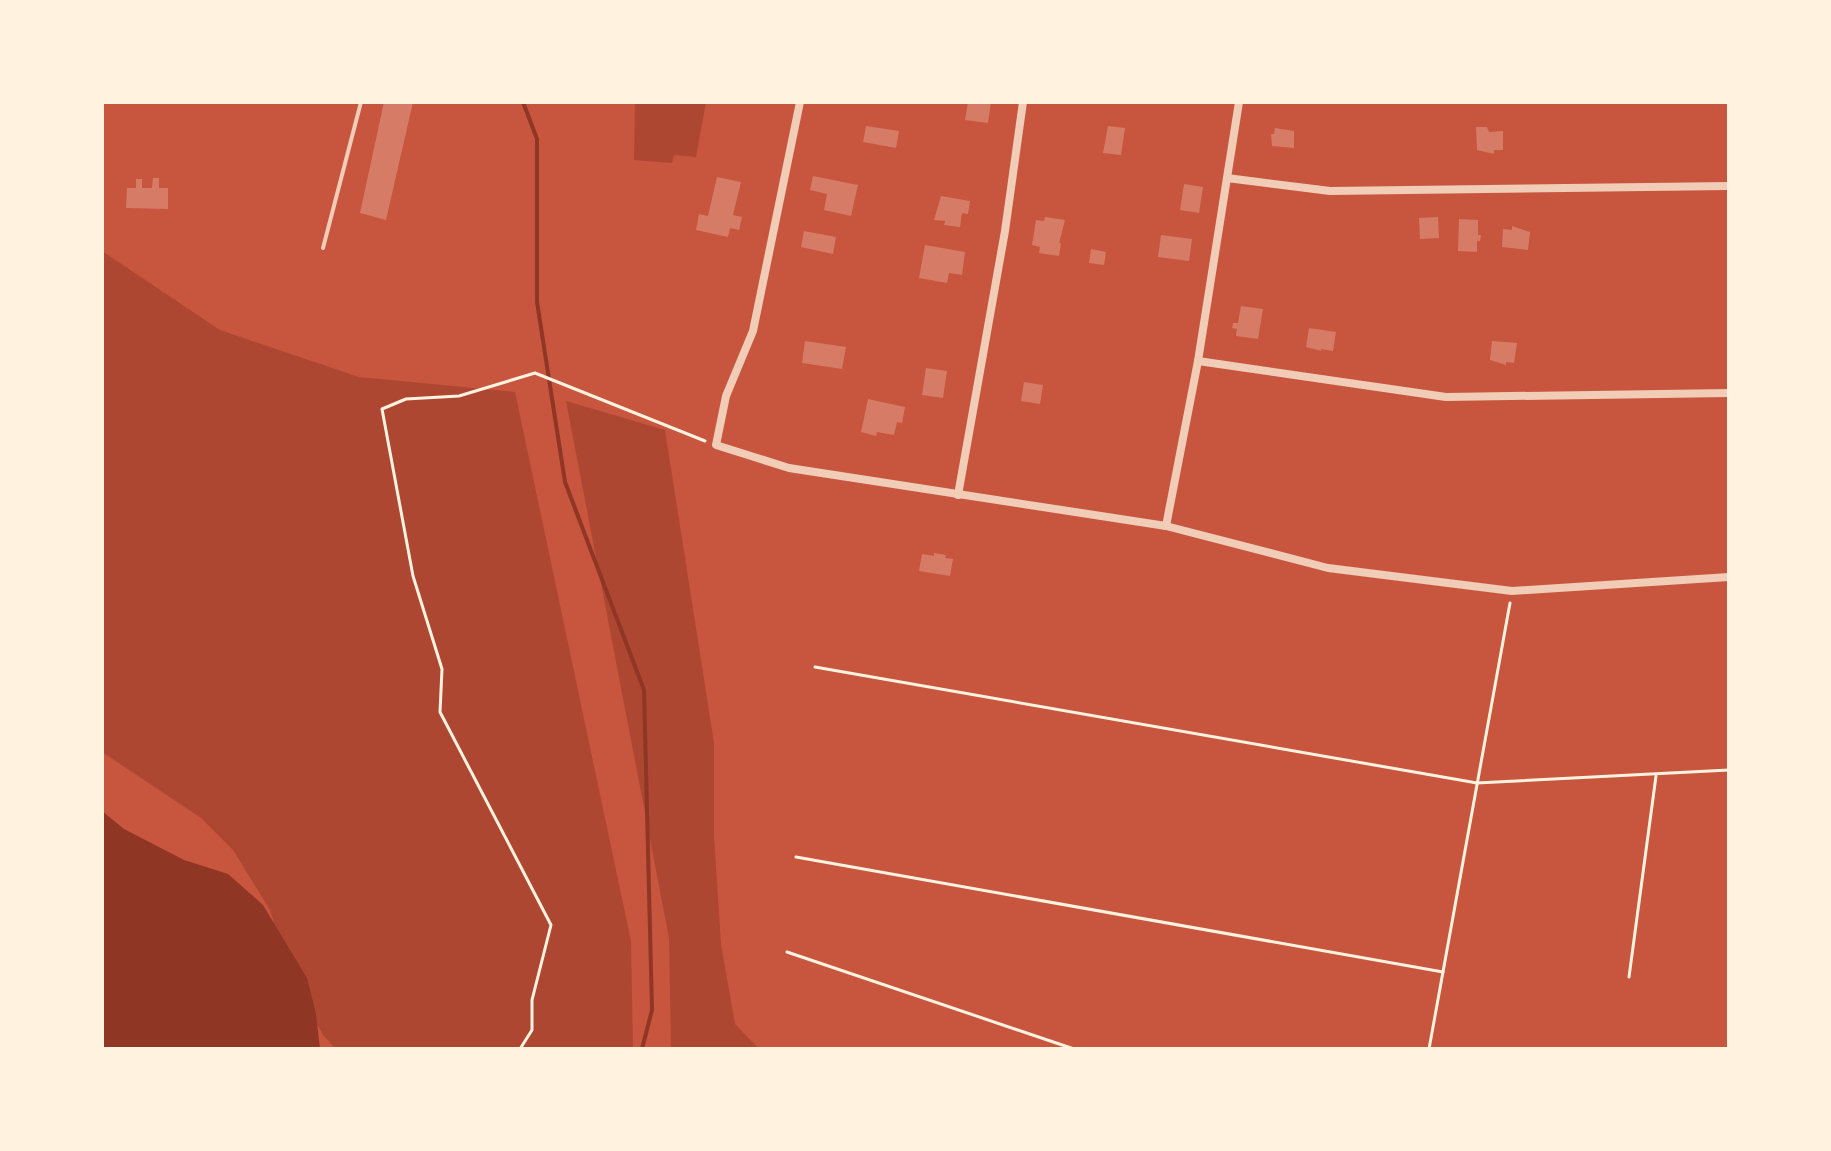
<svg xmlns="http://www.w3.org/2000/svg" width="1831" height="1151" viewBox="0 0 1831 1151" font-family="Arial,sans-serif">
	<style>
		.green { fill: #ae4732 }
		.water { fill: #8f3625 }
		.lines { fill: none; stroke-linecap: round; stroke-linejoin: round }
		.stream { stroke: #8f3625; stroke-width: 4 }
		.building { fill: #d67c66 }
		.path { stroke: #fff3e0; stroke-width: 3 }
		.service { stroke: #f1ccb7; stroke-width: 4 }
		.minor { stroke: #f1ccb7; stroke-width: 8 }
	</style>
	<rect width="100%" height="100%" fill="#c8553d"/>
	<g class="green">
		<polygon points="635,102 706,102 696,157 674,155 672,163 634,160"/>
		<polygon points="102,251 220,330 359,377 515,392 631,941 633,1049 336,1049 323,1035 289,973 270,910 233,850 201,818 102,752"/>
		<polygon points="566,401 665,430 714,743 714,836 721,944 735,1024 759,1049 671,1049 669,938"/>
	</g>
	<polygon class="water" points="102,811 124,829 184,860 228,874 263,905 307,978 316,1014 320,1049 102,1049"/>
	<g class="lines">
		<polyline class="stream" points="523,102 537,139 537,302 565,482 644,690 652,1010 642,1049"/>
	</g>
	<g class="building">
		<polygon points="384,102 413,102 386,220 360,213"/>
		<polygon points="968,102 991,102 988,123 965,120"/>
		<polygon points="866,126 899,131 896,148 863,142"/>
		<polygon points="1108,126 1125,128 1121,155 1103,153"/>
		<polygon points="1476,127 1487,127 1489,132 1503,131 1503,150 1494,150 1494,154 1477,150"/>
		<polygon points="1275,128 1294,131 1294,148 1272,146 1271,134 1274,134"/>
		<polygon points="813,176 858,185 851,216 824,210 827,194 810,190"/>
		<polygon points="717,177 741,182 733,215 742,217 739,230 730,228 728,237 696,230 699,214 708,216"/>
		<polygon points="153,178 159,178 159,188 168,188 168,209 126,208 127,188 136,188 136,179 142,179 142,188 152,188"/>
		<polygon points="1184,184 1203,187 1199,213 1180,210"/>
		<polygon points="941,196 970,201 968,214 962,213 960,227 944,225 945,221 934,220"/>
		<polygon points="1045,217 1065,220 1059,243 1061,243 1059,256 1039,253 1040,247 1032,245 1036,220 1044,221"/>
		<polygon points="1438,217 1439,238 1420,239 1419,218"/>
		<polygon points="1459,219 1478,220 1478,235 1481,235 1480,241 1477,241 1477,252 1458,251"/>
		<polygon points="1512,226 1530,232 1528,250 1502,247 1503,229 1512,230"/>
		<polygon points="804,231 836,237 833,254 801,247"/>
		<polygon points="1161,235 1192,239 1189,261 1158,257"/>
		<polygon points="925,245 965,252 962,275 949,273 947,283 919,278"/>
		<polygon points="1091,249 1106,252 1104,265 1089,263"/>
		<polygon points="1241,306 1263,309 1258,339 1236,336 1237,329 1232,328 1233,323 1238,323"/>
		<polygon points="1309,328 1336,332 1333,351 1321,349 1321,351 1306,347"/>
		<polygon points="805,341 846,347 842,369 802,363"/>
		<polygon points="1492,341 1517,343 1514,363 1506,362 1506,365 1490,360"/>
		<polygon points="926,368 947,371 943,398 922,395"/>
		<polygon points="1024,382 1043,385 1040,404 1021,401"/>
		<polygon points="868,399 905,407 902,423 897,422 894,435 877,432 876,436 861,432"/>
		<polygon points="934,553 946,555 945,558 953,559 950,576 919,571 922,554 934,556"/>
	</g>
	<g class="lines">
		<g class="path">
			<polyline points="815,667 1477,783 1729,770"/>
			<polyline points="796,857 1443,972"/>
			<polyline points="787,952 1074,1049"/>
			<polyline points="1629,977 1656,776"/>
			<polyline points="520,1049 532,1030 532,1000 551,925 440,712 442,669 413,576 382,409 406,399 459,396 535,373 705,441"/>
			<polyline points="1429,1049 1510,603"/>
		</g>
		<polyline class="service" points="323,248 361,102"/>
		<g class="minor">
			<polyline points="800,102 753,331 726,396 716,445 789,468 1166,526 1328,568 1512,591 1729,577"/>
			<polyline points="1227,178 1330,191 1729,186"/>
			<polyline points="1198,361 1446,397 1729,393"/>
			<polyline points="958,495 1005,231 1023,102"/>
			<polyline points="1166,526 1198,361 1239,102"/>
		</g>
	</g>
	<rect width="1831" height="1151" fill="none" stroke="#fff3e0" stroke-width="208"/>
</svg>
